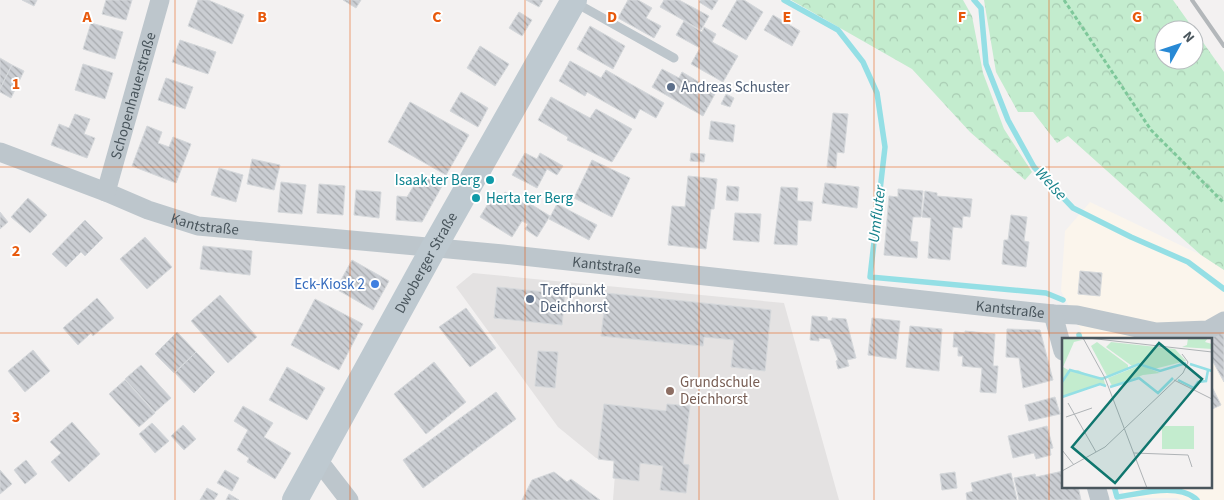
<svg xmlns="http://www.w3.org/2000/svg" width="1224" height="500" viewBox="0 0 1224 500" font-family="'Source Sans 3',sans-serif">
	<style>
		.commercial { fill: #fbf5ec }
		.education { fill: #e4e2e2 }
		.forest { fill: url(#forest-crowns); fill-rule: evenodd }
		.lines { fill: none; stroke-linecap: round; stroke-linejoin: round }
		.stream { stroke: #94dfe5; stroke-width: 5.5 }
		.building { fill: url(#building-back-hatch); stroke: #d5d8db }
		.path { stroke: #7ec89a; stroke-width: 3; stroke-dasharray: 4 2.5; stroke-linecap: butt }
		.lane { stroke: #bdc6cc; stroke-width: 9 }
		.street { stroke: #bdc6cc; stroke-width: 19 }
		.secondary { stroke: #bec9d0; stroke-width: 26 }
		.rail { stroke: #b3b7ba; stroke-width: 4 }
		.grid { fill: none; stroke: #e8590c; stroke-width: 1; stroke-opacity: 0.55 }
		.service-dot { fill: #5c6f8a; stroke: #fff; stroke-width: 2 }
		.culture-dot { fill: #0f9aa8; stroke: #fff; stroke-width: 2 }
		.shop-dot { fill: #3f7fe0; stroke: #fff; stroke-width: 2 }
		.education-dot { fill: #8d6e63; stroke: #fff; stroke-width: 2 }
		.labels { text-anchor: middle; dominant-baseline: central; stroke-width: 4; stroke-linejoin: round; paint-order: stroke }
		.service-label { font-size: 15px; fill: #4e5e75; stroke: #fff; text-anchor: start }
		.street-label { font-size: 15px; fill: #4a565d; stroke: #fff }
		.culture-label { font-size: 15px; fill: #0d838f; stroke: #fff; text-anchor: end }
		.shop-label { font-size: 15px; fill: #366cbe; stroke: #fff; text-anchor: end }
		.education-label { font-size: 15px; fill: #785e54; stroke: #fff; text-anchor: start }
		.water-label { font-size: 16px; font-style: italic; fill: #17828b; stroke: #fff }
		.inset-river { fill: none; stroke: #94dfe5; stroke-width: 2.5 }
		.inset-road { fill: none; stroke: #afb3b6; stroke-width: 1 }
		.view { fill: #0f766e; fill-opacity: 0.15; stroke: #0f766e; stroke-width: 2.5 }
		.inset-edge { fill: none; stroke: #4a565d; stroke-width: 2.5 }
		.grid-label { font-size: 16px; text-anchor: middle; font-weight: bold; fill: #e8590c; stroke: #fff; stroke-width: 4; stroke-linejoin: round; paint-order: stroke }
	</style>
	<defs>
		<pattern id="forest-crowns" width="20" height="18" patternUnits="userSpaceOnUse" patternTransform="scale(1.25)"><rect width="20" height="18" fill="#c3ecce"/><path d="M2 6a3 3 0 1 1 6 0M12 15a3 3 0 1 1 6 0" fill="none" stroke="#a9ccb3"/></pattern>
		<pattern id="building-back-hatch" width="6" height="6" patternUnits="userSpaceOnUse" patternTransform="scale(1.25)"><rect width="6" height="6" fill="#cbced3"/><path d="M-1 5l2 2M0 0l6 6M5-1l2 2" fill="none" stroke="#a7aaae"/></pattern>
	</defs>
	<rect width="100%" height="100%" fill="#f3f1f1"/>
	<polygon class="commercial" points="1090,202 1201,255 1224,270 1224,500 1180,500 1177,498 1125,498 1121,486 1210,486 1210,339 1083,339 1081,330 1061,291 1065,231"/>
	<polygon class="education" points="473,273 784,303 839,500 613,500 616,461 596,458 558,427 456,287"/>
	<g class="forest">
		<polygon points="791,0 963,0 972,16 983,73 1004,129 1032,172 1025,180 970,132 912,69"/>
		<path d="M984,0h189l51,72v198l-23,-15 -133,-119 -11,7 -24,-31h-15l-22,-40zM1164,30h30v30h-30z"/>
	</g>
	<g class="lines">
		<g class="stream">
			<polyline points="784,0 838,30 863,62 877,93 885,147 870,277 1046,293 1063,300"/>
			<polyline points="974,0 981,8 986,64 1008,120 1034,167 1073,208 1131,237 1188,262 1224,289"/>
			<polyline points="1079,335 1080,339"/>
			<path d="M1114,486l3,11c23,-3 62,-15 80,3"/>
		</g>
	</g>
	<g class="building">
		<polygon points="22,0 37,0 34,6"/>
		<polygon points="106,0 132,0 126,20 102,14"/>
		<polygon points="198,0 208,0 244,15 232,44 188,26"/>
		<polygon points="343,0 361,0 356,8"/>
		<polygon points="526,0 543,0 539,7"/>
		<polygon points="628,0 638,0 652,8 646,18 661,26 654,38 618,18"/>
		<polygon points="664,0 679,0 709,16 701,30 660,7"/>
		<polygon points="701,0 718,0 712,10 699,2"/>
		<polygon points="737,0 744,0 763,12 746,40 722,26"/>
		<polygon points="519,12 532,20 522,36 509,28"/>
		<polygon points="773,15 800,31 792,46 764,30"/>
		<polygon points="684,21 702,32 704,27 716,34 712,42 738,56 723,82 691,64 700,48 676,35"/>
		<polygon points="91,23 123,32 115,59 83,49"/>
		<polygon points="590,26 625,46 613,69 577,49"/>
		<polygon points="180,40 216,52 208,74 172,62"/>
		<polygon points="480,46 509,64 495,86 467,68"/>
		<polygon points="0,58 12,65 0,89"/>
		<polygon points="570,61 601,78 606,70 664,103 656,118 640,109 635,119 587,92 585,96 559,81"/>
		<polygon points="83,64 113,73 105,99 75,90"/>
		<polygon points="12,65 24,71 11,98 0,92 0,89"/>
		<polygon points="662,69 679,78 682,72 716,92 703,116 652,87"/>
		<polygon points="166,78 193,87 185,109 158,100"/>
		<polygon points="461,92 488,108 478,127 450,111"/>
		<polygon points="726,94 734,98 730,107 721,104"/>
		<polygon points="551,97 590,118 596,109 632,129 612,162 567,140 568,137 538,120"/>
		<polygon points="410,102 469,135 446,175 388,142"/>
		<polygon points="833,113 848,114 844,153 837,152 836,168 827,167"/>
		<polygon points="75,114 90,119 84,134 95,138 87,158 51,145 59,124 69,128"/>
		<polygon points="711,121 735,125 733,142 709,139"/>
		<polygon points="147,126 162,132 158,143 169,147 173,137 191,144 176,183 132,166"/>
		<polygon points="525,153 537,159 540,153 563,166 557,175 547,169 537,188 512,175"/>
		<polygon points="691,153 705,154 704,162 690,161"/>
		<polygon points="252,159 280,165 274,190 247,184"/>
		<polygon points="592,160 630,178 612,217 574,198"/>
		<polygon points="219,168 243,175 236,202 211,195"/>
		<polygon points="421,174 442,186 422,222 396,220 397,196 407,197"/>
		<polygon points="688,176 717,179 714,209 711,209 706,249 668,245 672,206 685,207"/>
		<polygon points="281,182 306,185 302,214 278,212"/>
		<polygon points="825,183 859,187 857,208 822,203"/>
		<polygon points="319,184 345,186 343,215 317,213"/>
		<polygon points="727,186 739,187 738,201 726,200"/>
		<polygon points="781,187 798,188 797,201 813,202 811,221 798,220 797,245 774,244"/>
		<polygon points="898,189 923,191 921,217 913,217 910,241 918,242 917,258 884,255 889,196 898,197"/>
		<polygon points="356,190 381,192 379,218 354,215"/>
		<polygon points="925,191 937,193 937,196 972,199 970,217 963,216 962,228 953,227 950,260 928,258 931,218 922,217"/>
		<polygon points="505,192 528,206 529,203 550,216 537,237 525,229 528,224 522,221 512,237 480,217 492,197 500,202"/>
		<polygon points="28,198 47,215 30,233 11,217"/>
		<polygon points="557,204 597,225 589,240 549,219"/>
		<polygon points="0,212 8,222 0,229"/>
		<polygon points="735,213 761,214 759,242 733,240"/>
		<polygon points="1011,215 1027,217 1024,241 1029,242 1026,267 1002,264 1004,240 1008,240"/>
		<polygon points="85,220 103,238 85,256 81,252 66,267 52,254"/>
		<polygon points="145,237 172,267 147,289 120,259"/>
		<polygon points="203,246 252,251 250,275 200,269"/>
		<polygon points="352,260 389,281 373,310 336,289"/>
		<polygon points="1080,271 1102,273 1100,296 1078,294"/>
		<polygon points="497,287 565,294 562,325 494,318"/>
		<polygon points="606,293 771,310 765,371 731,367 734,340 704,337 703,346 601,336"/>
		<polygon points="220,295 257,337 228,363 191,321"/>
		<polygon points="97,298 114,318 93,336 91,333 78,345 63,328"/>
		<polygon points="315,299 363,324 339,370 291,345"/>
		<polygon points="466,308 496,348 470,367 439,327"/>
		<polygon points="812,316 827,317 828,321 832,320 832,318 846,319 856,358 847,360 849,366 838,369 836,361 838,360 830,339 819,338 819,341 810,340"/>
		<polygon points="872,318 900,321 896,359 868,355"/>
		<polygon points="910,326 942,329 939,371 906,367"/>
		<polygon points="1224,327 1224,382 1210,356 1210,339"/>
		<polygon points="1007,329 1040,330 1053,380 1023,388 1019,358 1006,357"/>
		<polygon points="965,331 995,334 993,366 998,366 996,393 980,392 982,368 962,366 963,356 958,356 958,347 953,347 954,332 965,333"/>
		<polygon points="177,332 196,352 174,373 155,354"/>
		<polygon points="33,350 50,371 25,392 8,371"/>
		<polygon points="538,351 558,352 555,388 535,386"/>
		<polygon points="196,352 215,372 194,393 175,373"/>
		<polygon points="434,362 466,402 426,434 394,394"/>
		<polygon points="141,365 171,398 155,412 125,379"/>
		<polygon points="287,367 325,388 307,420 269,400"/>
		<polygon points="125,380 155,413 139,427 109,394"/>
		<polygon points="1210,383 1221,405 1210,410"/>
		<polygon points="496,392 516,419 423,488 403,460"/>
		<polygon points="1055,397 1060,414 1029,421 1025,405"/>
		<polygon points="604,404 666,411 667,404 690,406 683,464 689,465 686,493 660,490 663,466 640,463 639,481 613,478 614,461 598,459"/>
		<polygon points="243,406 273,423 264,437 291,453 275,479 247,462 249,458 237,450 248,430 234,421"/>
		<polygon points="72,422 100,454 69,482 51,462 61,453 50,442"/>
		<polygon points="152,423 169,441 155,453 139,434"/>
		<polygon points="183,425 196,439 184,450 171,436"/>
		<polygon points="1047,426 1053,448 1050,449 1051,455 1036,459 1034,453 1013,458 1008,436"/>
		<polygon points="26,460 37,474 25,484 14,470"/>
		<polygon points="0,470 12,484 0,494"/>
		<polygon points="225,470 239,478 232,491 217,483"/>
		<polygon points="1063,471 1063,486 1078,486 1081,500 1019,500 1014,478 1035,474 1036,477"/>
		<polygon points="554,472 567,482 571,479 600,500 522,500 532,480"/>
		<polygon points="955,472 957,488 942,490 940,474"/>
		<polygon points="1011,473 1017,500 967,500 966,493 973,491 971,483"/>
		<polygon points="207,488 218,494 214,500 200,500"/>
		<polygon points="229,494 239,500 226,500"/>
	</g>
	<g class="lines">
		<polyline class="path" points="1064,0 1151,130 1224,203"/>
		<polyline class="lane" points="576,3 674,58"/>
		<g class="street">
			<path id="s1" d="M0,152l106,40 42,18 50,16 305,28 550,60 24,1 79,17 52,-2 16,-9"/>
			<path id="s2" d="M106,192l54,-192"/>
			<polyline points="1053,314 1063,351"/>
			<polyline points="318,460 349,500"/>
			<polyline points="1096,486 1100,500"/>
		</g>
		<path class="secondary" id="s3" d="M295,500l138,-251 141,-249"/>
		<polyline class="rail" points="1192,0 1224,46"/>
	</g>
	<path class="grid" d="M175,0v500M350,0v500M525,0v500M699,0v500M874,0v500M1049,0v500M0,167h1224M0,333h1224"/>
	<g class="service-dot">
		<circle cx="671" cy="87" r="5"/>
		<circle cx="530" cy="299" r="5"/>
	</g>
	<g class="culture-dot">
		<circle cx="490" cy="180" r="5"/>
		<circle cx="476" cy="198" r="5"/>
	</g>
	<circle class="shop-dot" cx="375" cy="284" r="5"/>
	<circle class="education-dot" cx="670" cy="391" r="5"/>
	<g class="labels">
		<g class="service-label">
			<text x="681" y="87">Andreas Schuster</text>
			<text x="540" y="290">Treffpunkt<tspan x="540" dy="17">Deichhorst</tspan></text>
		</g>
		<g class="street-label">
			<text stroke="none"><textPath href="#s2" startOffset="100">Schopenhauerstraße</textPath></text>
			<text stroke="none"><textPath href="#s1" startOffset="218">Kantstraße</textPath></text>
			<text stroke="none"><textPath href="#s3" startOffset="271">Dwoberger Straße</textPath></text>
			<text stroke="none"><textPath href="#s1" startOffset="622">Kantstraße</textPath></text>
			<text stroke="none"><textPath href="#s1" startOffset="1028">Kantstraße</textPath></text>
		</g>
		<g class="culture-label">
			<text x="480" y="180">Isaak ter Berg</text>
			<text x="486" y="198" text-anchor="start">Herta ter Berg</text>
		</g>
		<g class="shop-label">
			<text x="365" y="284">Eck-Kiosk 2</text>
		</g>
		<g class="education-label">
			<text x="680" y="382">Grundschule<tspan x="680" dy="17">Deichhorst</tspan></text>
		</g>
		<g class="water-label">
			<text transform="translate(1051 184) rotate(47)">Welse</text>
			<text transform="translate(877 214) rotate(-83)">Umfluter</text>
		</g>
	</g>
	<g transform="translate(1062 338)">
		<rect width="150" height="150" fill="#f3f1f1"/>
		<path d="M35,4l31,23v4l-21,7 -16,-30zM16,32l14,7h11l3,10 -6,-2 -38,12v-16l8,-10zM132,88v23h-32v-23z" fill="#c3ecce"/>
		<path d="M0,0l20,2 -8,2 -11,25 7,4 -8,10zM126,0h20l-3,4 7,2v5l-30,-2 5,-2zM49,4l64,7 11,12 -32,8 -14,-6 -8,3 -26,-19zM79,27l19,8 -17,2 -31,11 -4,-8z" fill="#c3ecce"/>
		<path class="inset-river" d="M128,26l22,7M116,42l16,8 4,-6 8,-1 2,-11M0,44l8,-12 32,9 37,-15 21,7 26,-8M48,49l29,-9 19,15 15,-15M0,59l38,-13 6,2"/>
		<path class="inset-road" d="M21,0l22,40 42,110M26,0l124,14M112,42l38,19M6,65l28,49M4,79l26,-9M0,112l12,15M72,115l54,2 4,12M0,133l43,-24 78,-74 5,-11 -6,-8"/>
		<path class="view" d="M97,5l43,36 -87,104 -43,-36z"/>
		<rect width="150" height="150" class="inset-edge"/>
	</g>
	<g class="grid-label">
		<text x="87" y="22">A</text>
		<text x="262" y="22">B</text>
		<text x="437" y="22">C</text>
		<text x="612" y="22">D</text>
		<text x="787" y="22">E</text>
		<text x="962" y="22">F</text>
		<text x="1137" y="22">G</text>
		<text x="16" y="89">1</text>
		<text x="16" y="256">2</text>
		<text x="16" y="422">3</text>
	</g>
	<g transform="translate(1179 45) rotate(50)"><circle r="24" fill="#ffffff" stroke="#b7bbbe"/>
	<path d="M0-4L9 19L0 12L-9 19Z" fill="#2889d5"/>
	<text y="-8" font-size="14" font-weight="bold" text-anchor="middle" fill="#4a565d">N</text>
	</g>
</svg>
